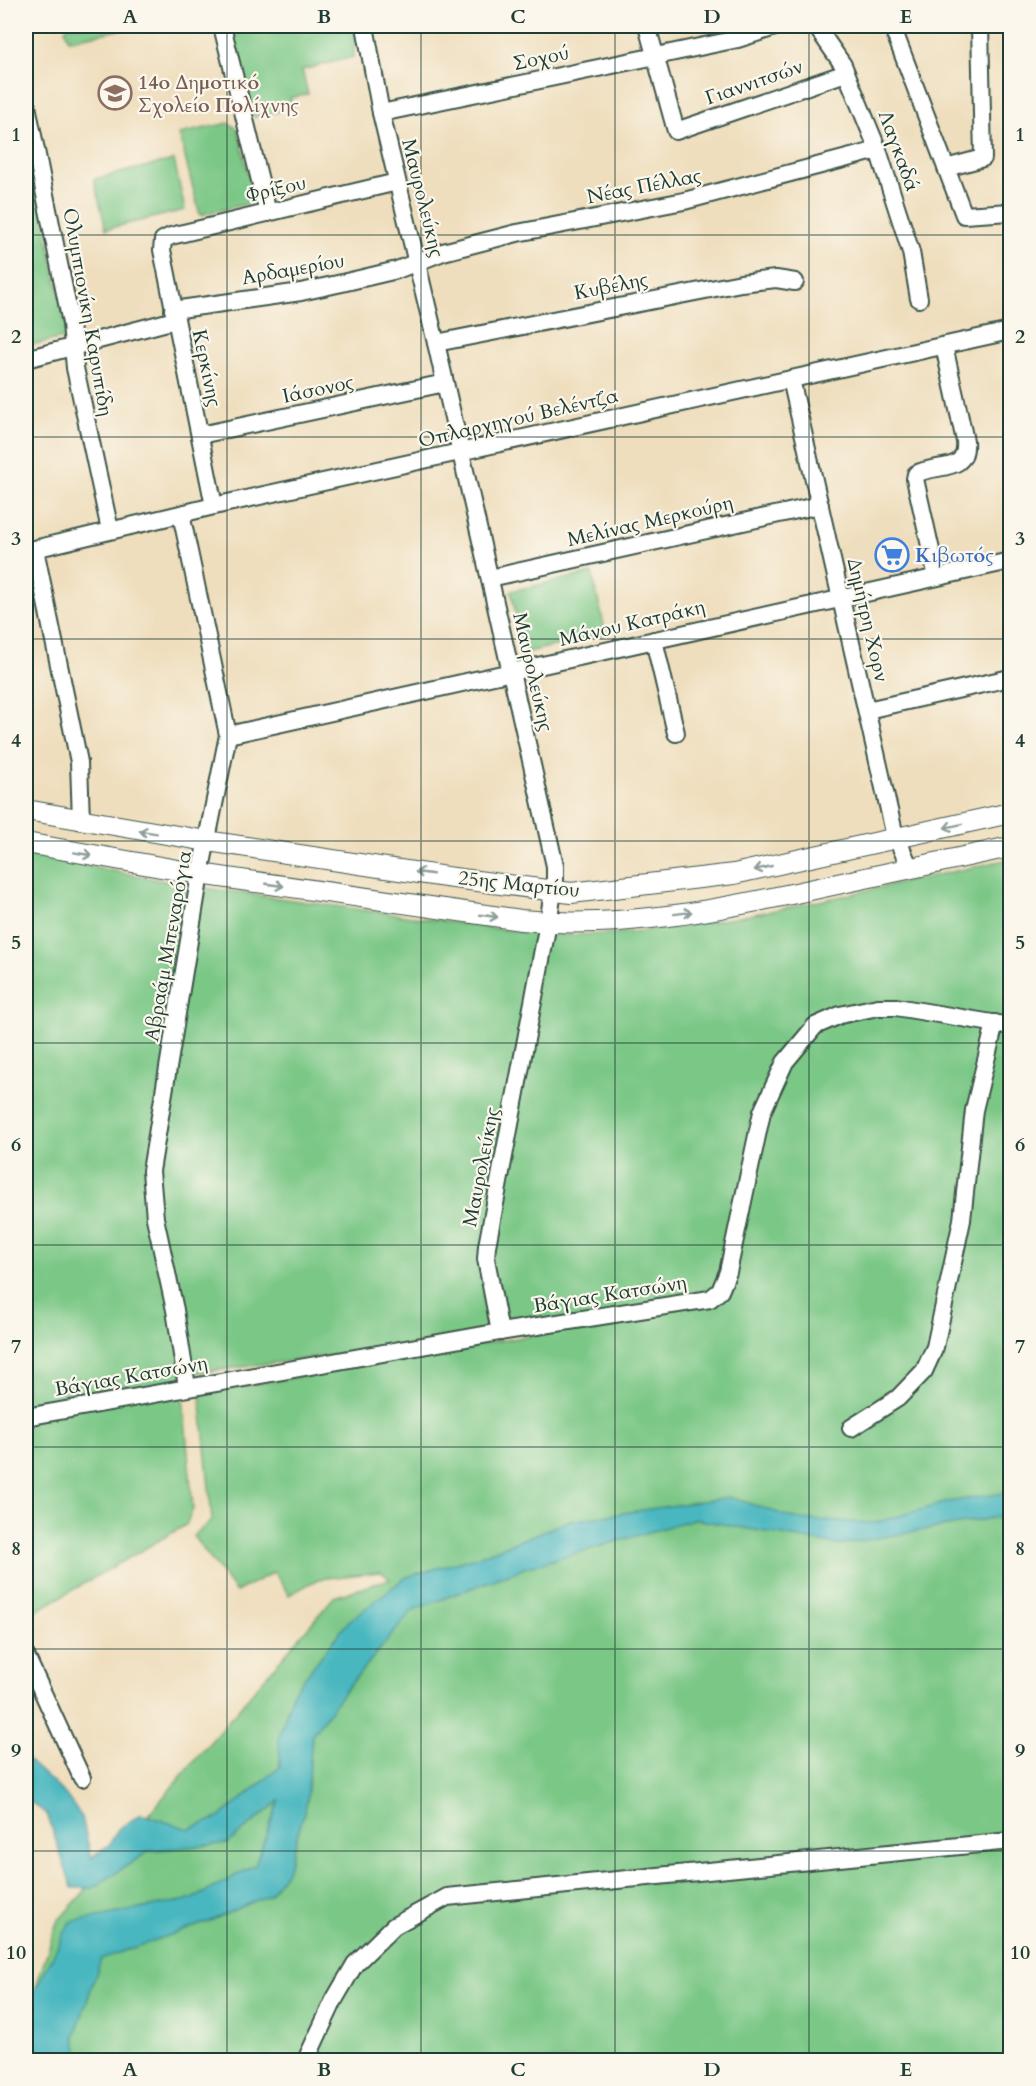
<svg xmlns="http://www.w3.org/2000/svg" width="1036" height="2086" viewBox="0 0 1036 2086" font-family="Cardo,serif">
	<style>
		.green { fill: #7ac786; stroke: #4c825d; stroke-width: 1.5 }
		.water { fill: #48b7c0; stroke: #347a7a; stroke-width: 1.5 }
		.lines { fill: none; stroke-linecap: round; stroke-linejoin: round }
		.minor-casing { stroke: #3e5549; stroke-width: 20 }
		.tertiary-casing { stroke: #3e5549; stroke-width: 22 }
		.minor { stroke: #fff; stroke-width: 16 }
		.tertiary { stroke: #fff; stroke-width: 20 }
		.oneway { stroke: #8f9e9a }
		.grid { fill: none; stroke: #1f3d34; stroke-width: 1.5; stroke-opacity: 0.55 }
		.labels { text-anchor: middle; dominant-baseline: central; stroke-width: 4.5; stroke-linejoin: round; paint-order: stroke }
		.street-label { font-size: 20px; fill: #1f3d34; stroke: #fbf7ec }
		.education-label { font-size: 20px; font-weight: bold; fill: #785e54; stroke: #fbf7ec; text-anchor: start }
		.shop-label { font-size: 20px; font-weight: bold; fill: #366cbe; stroke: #fbf7ec; text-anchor: start }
		.neatline { fill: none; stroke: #1f3d34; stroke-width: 2 }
		.grid-label { font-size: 20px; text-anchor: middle; font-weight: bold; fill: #1f3d34 }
	</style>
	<rect width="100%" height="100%" fill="#fbf7ec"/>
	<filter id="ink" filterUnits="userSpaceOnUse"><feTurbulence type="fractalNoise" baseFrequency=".0167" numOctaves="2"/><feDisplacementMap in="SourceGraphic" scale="12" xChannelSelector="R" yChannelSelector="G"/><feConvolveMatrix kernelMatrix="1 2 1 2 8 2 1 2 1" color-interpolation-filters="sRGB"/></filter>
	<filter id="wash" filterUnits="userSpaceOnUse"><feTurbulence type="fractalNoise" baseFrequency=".008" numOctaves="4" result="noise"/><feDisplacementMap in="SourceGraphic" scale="24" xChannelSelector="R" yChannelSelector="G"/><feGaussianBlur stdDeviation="1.35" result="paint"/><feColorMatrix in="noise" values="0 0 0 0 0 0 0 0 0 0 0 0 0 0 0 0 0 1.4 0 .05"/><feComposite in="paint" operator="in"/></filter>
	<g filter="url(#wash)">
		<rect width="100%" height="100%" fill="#efdebd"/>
		<g class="green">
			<polygon points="67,26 140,26 69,40 65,30"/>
			<polygon points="232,26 354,26 356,37 353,57 302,70 308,94 290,98 293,108 254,117"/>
			<polygon points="228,123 238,129 255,202 200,215 179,134"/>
			<polygon points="26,129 68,337 26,346"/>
			<polygon points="174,160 185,210 106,229 94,179"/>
			<polygon points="592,573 606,634 524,653 511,591"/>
			<path d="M26,854l159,31 350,49c97,5 195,-14 289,-34 62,-14 124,-27 186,-41v1201h-984v-43l31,-95 55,-61 54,-67 168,-197 56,-18 -9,-7 -63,7 -29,16 -15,-23 -38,20 -43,-56 19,-16 -12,-126 446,-79 -465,60 12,134 -7,16 -160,92z"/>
		</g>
		<polygon class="water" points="1010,1492 1010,1515 837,1545 694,1519 525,1568 413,1610 343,1693 312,1735 307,1802 287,1871 269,1895 208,1922 101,1959 75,2036 80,2060 39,2060 27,2007 70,1922 193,1899 255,1865 279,1801 228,1843 149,1851 93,1888 72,1888 47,1814 26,1799 26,1758 65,1794 82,1817 91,1858 109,1845 118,1829 141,1814 189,1829 220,1817 280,1767 279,1736 293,1692 348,1622 406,1577 480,1556 569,1521 730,1497 796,1519 874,1523 948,1502"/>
	</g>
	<g filter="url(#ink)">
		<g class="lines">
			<g class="minor-casing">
				<g id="minor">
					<polyline points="222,26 268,213"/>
					<polyline points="365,26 381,113 436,343 555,866 555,879 548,923 487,1246 486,1259 500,1332"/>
					<polyline points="647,26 676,131 846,73"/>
					<polyline points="816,26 843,65 878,150 911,252 919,299"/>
					<polyline points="892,26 964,215 1010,212"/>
					<polyline points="26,101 71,323 75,368 110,530"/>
					<polyline points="381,113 738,39 778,26"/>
					<polyline points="946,168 983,158 980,26"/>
					<polyline points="173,310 301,292 342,283 397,270 443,252 517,233 684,201 878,150"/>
					<polyline points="436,343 741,283 776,279 795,282"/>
					<polyline points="26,359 175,320"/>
					<polyline points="791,379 894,832 910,868"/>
					<polyline points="200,435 445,383"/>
					<polyline points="214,506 162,250 163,240 171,236 397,182"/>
					<polyline points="181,514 228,735 200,874 151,1171 155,1218 175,1310 187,1387"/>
					<polyline points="35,549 79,762 81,821"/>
					<polyline points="26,551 214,506 1010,331"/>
					<path d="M937,577l-22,-98 1,-5c20,-11 52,0 49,-33l-21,-95"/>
					<polyline points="490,578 820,505"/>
					<polyline points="654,640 676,733"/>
					<polyline points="867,710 1010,678"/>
					<polyline points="228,735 1010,561"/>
					<polyline points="26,1417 500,1332 710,1299 720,1291 728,1272 762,1112 785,1062 815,1026 840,1015 878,1007 896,1007 1010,1026"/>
					<polyline points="851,1428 898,1398 924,1371 935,1347 962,1220 974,1110 995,1023"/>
					<polyline points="26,1656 82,1778"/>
					<polyline points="306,2060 334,2000 355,1964 394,1926 447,1897 1010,1841"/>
				</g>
			</g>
			<g class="tertiary-casing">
				<g id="tertiary">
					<polyline points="26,810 207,841 446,877 571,893 734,874 1010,813"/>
					<path d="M26,843l174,31 321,46c102,10 208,-12 307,-34 61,-13 122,-26 182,-39"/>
				</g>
			</g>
			<use href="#minor" class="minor"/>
			<use href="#tertiary" class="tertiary"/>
		</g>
		<defs><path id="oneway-shaft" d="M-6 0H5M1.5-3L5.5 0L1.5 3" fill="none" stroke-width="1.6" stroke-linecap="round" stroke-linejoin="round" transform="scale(1.5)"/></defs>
		<g class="oneway">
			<use href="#oneway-shaft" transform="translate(953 826) rotate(168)"/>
			<use href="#oneway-shaft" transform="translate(148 832) rotate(-171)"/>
			<use href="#oneway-shaft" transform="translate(83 854) rotate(10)"/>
			<use href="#oneway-shaft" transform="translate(763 868) rotate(167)"/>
			<use href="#oneway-shaft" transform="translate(424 873) rotate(-172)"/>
			<use href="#oneway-shaft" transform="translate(275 885) rotate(8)"/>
			<use href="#oneway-shaft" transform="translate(683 913) rotate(-7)"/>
			<use href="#oneway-shaft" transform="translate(489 916) rotate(8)"/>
		</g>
	</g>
	<path class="grid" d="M227,26v2034M421,26v2034M615,26v2034M809,26v2034M26,235h984M26,437h984M26,639h984M26,841h984M26,1043h984M26,1245h984M26,1447h984M26,1649h984M26,1851h984"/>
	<defs>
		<g id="school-ring" transform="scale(1.725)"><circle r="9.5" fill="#fbf7ec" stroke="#8d6e63" stroke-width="1.5"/><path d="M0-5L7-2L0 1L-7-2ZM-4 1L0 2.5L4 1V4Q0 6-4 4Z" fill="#8d6e63"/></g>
		<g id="supermarket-ring" transform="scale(1.725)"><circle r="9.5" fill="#fbf7ec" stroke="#3f7fe0" stroke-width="1.5"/><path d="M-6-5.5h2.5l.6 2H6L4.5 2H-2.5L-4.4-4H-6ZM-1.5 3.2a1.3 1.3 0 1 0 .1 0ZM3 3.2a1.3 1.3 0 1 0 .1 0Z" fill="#3f7fe0"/></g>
	</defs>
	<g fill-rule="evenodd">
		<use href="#school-ring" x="115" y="93"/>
		<use href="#supermarket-ring" x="892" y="555"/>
	</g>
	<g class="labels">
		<g class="street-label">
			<text transform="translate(541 58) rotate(-12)">Σοχού</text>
			<text transform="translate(754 82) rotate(-19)">Γιαννιτσών</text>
			<text transform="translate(899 151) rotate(70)">Λαγκαδά</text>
			<text transform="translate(644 186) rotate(-11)">Νέας Πέλλας</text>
			<text transform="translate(276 189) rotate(-13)">Φρίξου</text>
			<text transform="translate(423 198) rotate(76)">Μαυρολεύκης</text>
			<text transform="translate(293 269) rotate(-10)">Αρδαμερίου</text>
			<text transform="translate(611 286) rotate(-11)">Κυβέλης</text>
			<text transform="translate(88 312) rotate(80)">Ολυμπιονίκη Καρυπίδη</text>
			<text transform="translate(207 368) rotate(78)">Κερκίνης</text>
			<text transform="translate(318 389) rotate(-12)">Ιάσoνος</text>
			<text transform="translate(518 418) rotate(-13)">Οπλαρχηγού Βελέντζα</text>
			<text transform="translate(650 521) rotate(-13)">Μελίνας Μερκούρη</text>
			<text transform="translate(868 620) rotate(77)">Δημήτρη Χορν</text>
			<text transform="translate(632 623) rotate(-13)">Μάνου Κατράκη</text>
			<text transform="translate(533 672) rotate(77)">Μαυρολεύκης</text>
			<text transform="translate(519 884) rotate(6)">25ης Μαρτίου</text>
			<text transform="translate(168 946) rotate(-80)">Αβραάμ Μπεναρόγια</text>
			<text transform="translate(481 1167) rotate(-79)">Μαυρολεύκης</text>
			<text transform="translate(610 1294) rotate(-9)">Βάγιας Κατσώνη</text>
			<text transform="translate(131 1376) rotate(-10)">Βάγιας Κατσώνη</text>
		</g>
		<g class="education-label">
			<text x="138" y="82">14ο Δημοτικό<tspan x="138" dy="23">Σχολείο Πολίχνης</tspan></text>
		</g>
		<g class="shop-label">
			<text x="915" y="555">Κιβωτός</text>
		</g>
	</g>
	<rect width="1036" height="2086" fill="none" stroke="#fbf7ec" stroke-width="66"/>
	<rect x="33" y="33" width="970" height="2020" class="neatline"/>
	<g class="grid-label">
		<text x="130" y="23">A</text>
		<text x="324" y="23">B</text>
		<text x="518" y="23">C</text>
		<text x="712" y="23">D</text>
		<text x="906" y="23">E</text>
		<text x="16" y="141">1</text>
		<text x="1020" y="141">1</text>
		<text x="16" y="343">2</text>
		<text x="1020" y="343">2</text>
		<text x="16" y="545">3</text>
		<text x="1020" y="545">3</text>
		<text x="16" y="747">4</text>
		<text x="1020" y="747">4</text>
		<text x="16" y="949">5</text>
		<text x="1020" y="949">5</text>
		<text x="16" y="1151">6</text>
		<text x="1020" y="1151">6</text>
		<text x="16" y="1353">7</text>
		<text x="1020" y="1353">7</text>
		<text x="16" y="1555">8</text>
		<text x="1020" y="1555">8</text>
		<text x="16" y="1757">9</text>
		<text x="1020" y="1757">9</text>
		<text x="16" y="1959">10</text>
		<text x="1020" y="1959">10</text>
		<text x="130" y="2076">A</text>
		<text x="324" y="2076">B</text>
		<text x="518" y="2076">C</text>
		<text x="712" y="2076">D</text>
		<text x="906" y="2076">E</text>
	</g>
</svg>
